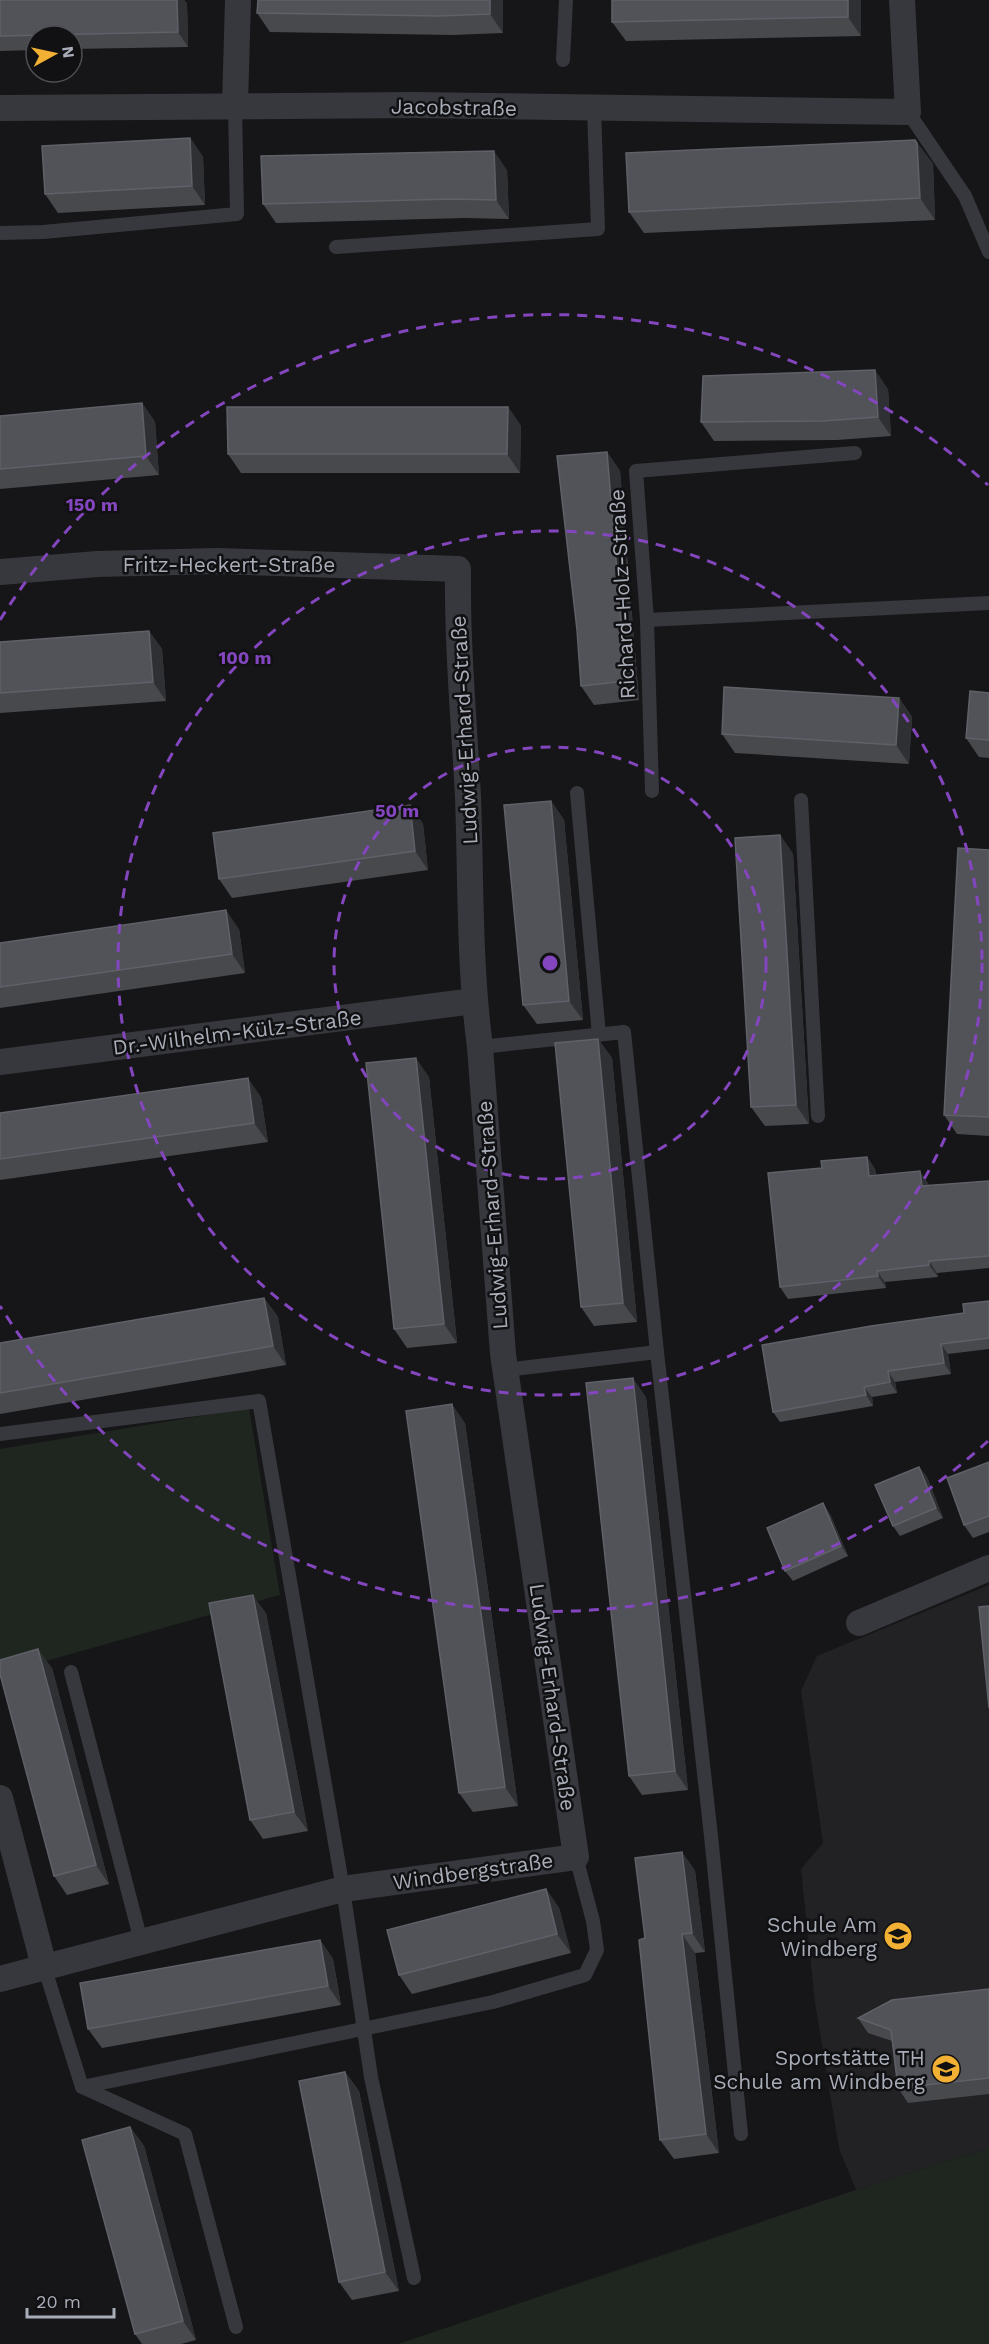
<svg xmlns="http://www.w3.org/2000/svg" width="989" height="2344" viewBox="0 0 989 2344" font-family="'Work Sans',sans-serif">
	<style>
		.built { fill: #222225 }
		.green { fill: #1e261f }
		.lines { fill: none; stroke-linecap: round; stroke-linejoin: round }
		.service { stroke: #37383d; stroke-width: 14 }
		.minor { stroke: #37383d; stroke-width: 26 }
		.wall { fill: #47494d }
		.shaded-wall { fill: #2f3033 }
		.building { fill: #525359; stroke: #5f6168; stroke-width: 1.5 }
		.ring { fill: none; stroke: #8446be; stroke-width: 3; stroke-dasharray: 10 8 }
		.labels { text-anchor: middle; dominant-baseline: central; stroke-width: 5; stroke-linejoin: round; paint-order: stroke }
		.street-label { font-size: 21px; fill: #a8adb8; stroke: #111113 }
		.poi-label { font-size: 21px; fill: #a8adb8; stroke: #111113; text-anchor: end }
		.centre { fill: #8446be; stroke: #111113; stroke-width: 3 }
		.ring-label { font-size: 18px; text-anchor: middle; font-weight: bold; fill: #8446be; stroke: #111113; stroke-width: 5; stroke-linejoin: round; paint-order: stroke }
	</style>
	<rect width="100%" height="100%" fill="#161618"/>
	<polygon class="built" points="989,1585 989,2148 856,2190 839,2148 815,2003 801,1869 823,1843 801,1691 817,1656"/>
	<g class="green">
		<polygon points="249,1408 280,1595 0,1674 0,1449"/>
		<polygon points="989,2148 989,2344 398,2344 856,2190"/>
	</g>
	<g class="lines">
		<g class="service">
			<polyline points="563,60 566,0"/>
			<polyline points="908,112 965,196 989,252"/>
			<polyline points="0,233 43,232 237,214 235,105"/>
			<polyline points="336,247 598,229 594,108"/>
			<polyline points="647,620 989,603"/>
			<polyline points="652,791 647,620 636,471 855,453"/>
			<polyline points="577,793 599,1035"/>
			<polyline points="801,800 818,1116"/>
			<polyline points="480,1047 624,1032 657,1352"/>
			<polyline points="505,1370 657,1352 711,1836 741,2134"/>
			<polyline points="0,1434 259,1401 343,1889 371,2077 414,2278"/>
			<polyline points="71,1672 141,1941"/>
			<polyline points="44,1966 82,2087 185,2134 236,2327"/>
			<polyline points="82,2087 493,2002 585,1975 597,1950 593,1921 576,1857"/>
		</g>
		<g class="minor">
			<polyline points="235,105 238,0"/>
			<polyline points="0,108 415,105 908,112 902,0"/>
			<path d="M0,572l97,-8 120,-3 241,8c-1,76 6,151 10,228 3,83 1,167 12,250l23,307 73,503 -233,32 -343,90"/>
			<polyline points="0,1062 474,1001"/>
			<polyline points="859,1623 989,1568"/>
			<polyline points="0,1798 44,1966"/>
		</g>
	</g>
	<g class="wall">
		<polygon points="0,0 184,0 187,4 188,47 72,49 72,36 36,36 36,50 0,51"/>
		<polygon points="258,0 503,0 503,33 453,35 270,32 257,13"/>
		<polygon points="612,0 861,0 861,36 626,41 612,22"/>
		<polygon points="190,138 203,157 205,205 58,213 45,194"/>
		<polygon points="915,140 933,164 935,220 644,233 629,212"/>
		<polygon points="507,170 509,219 464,218 276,223 263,204"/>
		<polygon points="888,389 891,436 837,440 714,441 701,422"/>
		<polygon points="142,403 155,422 159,475 0,489 0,416"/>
		<polygon points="508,407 521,426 520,473 241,473 228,454"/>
		<polygon points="607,452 620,471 639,700 594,705 581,686"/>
		<polygon points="149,631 162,649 166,701 0,713 0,642"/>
		<polygon points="989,693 989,758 979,757 966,738"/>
		<polygon points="899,698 912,717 909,764 735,753 722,734"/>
		<polygon points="551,801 564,820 583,1020 537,1024 523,1005"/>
		<polygon points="410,805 423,824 428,870 232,898 219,879"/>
		<polygon points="780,835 793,854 809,1124 765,1126 751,1107"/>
		<polygon points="989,850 989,1136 957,1134 944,1115"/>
		<polygon points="239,929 245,973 0,1008 0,943"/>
		<polygon points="598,1039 612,1058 637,1322 594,1326 581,1307"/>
		<polygon points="429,1077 457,1343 407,1348 394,1329"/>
		<polygon points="261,1097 268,1142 0,1180 0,1113"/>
		<polygon points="867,1157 875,1169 876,1175 928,1183 929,1185 989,1181 989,1268 937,1273 938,1277 885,1282 886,1288 788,1299 780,1287 822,1168"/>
		<polygon points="264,1298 278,1317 286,1365 0,1414 0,1343"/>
		<polygon points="989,1301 989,1349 948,1354 951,1374 895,1382 897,1393 872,1397 873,1406 780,1422 773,1412"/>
		<polygon points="646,1397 688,1790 642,1795 629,1776"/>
		<polygon points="465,1423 518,1806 473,1812 459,1793"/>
		<polygon points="989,1462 989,1532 973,1538 964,1525"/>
		<polygon points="919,1467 927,1477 943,1518 900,1536 893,1526"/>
		<polygon points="830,1514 848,1556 793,1581 785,1571"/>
		<polygon points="266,1613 308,1831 263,1839 250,1820"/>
		<polygon points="52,1668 109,1884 67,1895 54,1876"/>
		<polygon points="682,1852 695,1871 705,1952 695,1953 719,2153 674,2159 660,2140 645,1938"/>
		<polygon points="546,1889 559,1908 571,1953 412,1994 399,1975"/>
		<polygon points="320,1940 333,1959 341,2005 102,2048 88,2029"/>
		<polygon points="989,1989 989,2094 908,2103 898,2088 892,2041 868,2033 858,2018"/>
		<polygon points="345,2072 359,2091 399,2291 352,2300 339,2282"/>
		<polygon points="130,2127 144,2146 196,2340 181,2344 142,2344 135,2334"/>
	</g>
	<g class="shaded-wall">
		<polygon points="177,0 184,0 187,4 188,47 178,32"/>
		<polygon points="490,0 503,0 503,33 490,14"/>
		<polygon points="848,0 861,0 861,36 848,17"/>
		<polygon points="190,138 203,157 205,205 192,186"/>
		<polygon points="917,143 933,164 935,220 920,198"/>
		<polygon points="494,151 507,170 509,219 496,200"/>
		<polygon points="875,370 888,389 891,436 878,417"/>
		<polygon points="142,403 155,422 159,475 146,456"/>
		<polygon points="508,407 521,426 520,473 507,454"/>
		<polygon points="607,452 620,471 639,700 626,681"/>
		<polygon points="149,631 162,649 166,701 153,682"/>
		<polygon points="899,698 912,717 909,764 896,745"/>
		<polygon points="551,801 564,820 583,1020 569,1001"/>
		<polygon points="410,805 423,824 428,870 415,851"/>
		<polygon points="780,835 793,854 809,1124 796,1105"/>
		<polygon points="226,910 239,929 245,973 232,954"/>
		<polygon points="598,1039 612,1058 637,1322 623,1303"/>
		<polygon points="416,1058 429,1077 457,1343 444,1324"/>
		<polygon points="248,1078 261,1097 268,1142 254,1123"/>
		<polygon points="867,1157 875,1169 877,1188 869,1176"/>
		<polygon points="920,1171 928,1183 930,1197 922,1186"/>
		<polygon points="929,1261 937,1273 938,1277 929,1265"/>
		<polygon points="877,1271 885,1282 886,1288 878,1276"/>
		<polygon points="264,1298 278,1317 286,1365 273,1346"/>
		<polygon points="941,1344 948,1354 951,1374 944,1363"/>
		<polygon points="888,1371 895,1382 897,1393 890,1382"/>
		<polygon points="633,1378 646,1397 688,1790 675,1771"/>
		<polygon points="864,1387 872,1397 873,1406 866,1395"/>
		<polygon points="452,1404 465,1423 518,1806 505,1787"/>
		<polygon points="919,1467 927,1477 943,1518 936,1508"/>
		<polygon points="823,1503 830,1514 848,1556 841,1546"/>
		<polygon points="253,1595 266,1613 308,1831 294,1812"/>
		<polygon points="38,1649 52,1668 109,1884 96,1865"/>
		<polygon points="682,1852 695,1871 705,1952 692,1933"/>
		<polygon points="546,1889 559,1908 571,1953 557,1934"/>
		<polygon points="682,1934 695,1953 719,2153 706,2134"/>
		<polygon points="320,1940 333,1959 341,2005 328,1986"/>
		<polygon points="345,2072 359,2091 399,2291 385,2272"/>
		<polygon points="130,2127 144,2146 196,2340 183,2321"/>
	</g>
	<g class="building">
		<polygon points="0,0 177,0 178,32 0,36"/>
		<polygon points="258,0 490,0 490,14 439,16 257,13"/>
		<polygon points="612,0 848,0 848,17 612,22"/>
		<polygon points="190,138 192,186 45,194 42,146"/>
		<polygon points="915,140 917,143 920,198 629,212 626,153"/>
		<polygon points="494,151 496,200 451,199 263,204 261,156"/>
		<polygon points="875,370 878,417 823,421 701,422 703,376"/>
		<polygon points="142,403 146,456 0,469 0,416"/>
		<polygon points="227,407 508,407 507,454 228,454"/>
		<polygon points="607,452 626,681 581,686 577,630 557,456"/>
		<polygon points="149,631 153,682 0,693 0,642"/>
		<polygon points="724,687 899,698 896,745 722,734"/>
		<polygon points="970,691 989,693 989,740 966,738"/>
		<polygon points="551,801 569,1001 523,1005 504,805"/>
		<polygon points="410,805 415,851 219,879 213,833"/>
		<polygon points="780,835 796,1105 751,1107 735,838"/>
		<polygon points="958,848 989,850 989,1117 944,1115"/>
		<polygon points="226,910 232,954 0,987 0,943"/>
		<polygon points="598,1039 623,1303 581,1307 555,1043"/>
		<polygon points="416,1058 444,1324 394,1329 366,1063"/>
		<polygon points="248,1078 254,1123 0,1159 0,1113"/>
		<polygon points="867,1157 869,1176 920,1171 922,1186 989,1181 989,1256 929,1261 929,1265 877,1271 878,1276 780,1287 768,1173 822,1168 821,1161"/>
		<polygon points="264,1298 273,1346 0,1393 0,1343"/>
		<polygon points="989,1301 989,1338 941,1344 944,1363 888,1371 890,1382 864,1387 866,1395 773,1412 762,1345 871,1326 964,1313 963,1304"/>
		<polygon points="633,1378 675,1771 629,1776 586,1383"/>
		<polygon points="452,1404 505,1787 459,1793 406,1411"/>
		<polygon points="989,1462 989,1516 964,1525 947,1478"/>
		<polygon points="919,1467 936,1508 893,1526 875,1485"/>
		<polygon points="823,1503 841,1546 785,1571 767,1528"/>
		<polygon points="253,1595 294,1812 250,1820 209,1603"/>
		<polygon points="989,1606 989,1708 979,1607"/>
		<polygon points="38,1649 96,1865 54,1876 0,1674 0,1660"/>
		<polygon points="682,1852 692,1933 682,1934 706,2134 660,2140 639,1940 645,1938 635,1858"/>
		<polygon points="546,1889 557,1934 399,1975 387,1930"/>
		<polygon points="320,1940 328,1986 88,2029 80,1983"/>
		<polygon points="989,1989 989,2078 898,2088 891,2030 858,2018 892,2000"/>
		<polygon points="345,2072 385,2272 339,2282 299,2081"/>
		<polygon points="130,2127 183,2321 135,2334 82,2140"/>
	</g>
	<g class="ring">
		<circle cx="550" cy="963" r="216"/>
		<circle cx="550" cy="963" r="432"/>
		<path d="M988 1441A648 648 0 0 1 0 1306M0 620A648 648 0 0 1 988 485"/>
	</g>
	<defs>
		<g id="school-disc" transform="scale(1.5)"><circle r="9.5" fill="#f2b134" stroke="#111113"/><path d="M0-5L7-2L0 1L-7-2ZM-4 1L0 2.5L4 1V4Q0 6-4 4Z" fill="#111"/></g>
	</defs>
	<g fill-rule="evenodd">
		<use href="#school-disc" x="898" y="1936"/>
		<use href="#school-disc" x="946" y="2069"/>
	</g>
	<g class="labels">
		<g class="street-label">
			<text transform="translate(454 107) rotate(1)">Jacobstraße</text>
			<text x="229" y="564">Fritz-Heckert-Straße</text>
			<text transform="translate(622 594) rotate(-93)">Richard-Holz-Straße</text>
			<text transform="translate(464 730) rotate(-93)">Ludwig-Erhard-Straße</text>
			<text transform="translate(237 1032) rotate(-7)">Dr.-Wilhelm-Külz-Straße</text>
			<text transform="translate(492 1215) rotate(-94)">Ludwig-Erhard-Straße</text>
			<text transform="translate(553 1697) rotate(82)">Ludwig-Erhard-Straße</text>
			<text transform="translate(473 1871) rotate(-8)">Windbergstraße</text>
		</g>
		<g class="poi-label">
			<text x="877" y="1924">Schule Am<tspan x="877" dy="24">Windberg</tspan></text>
			<text x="925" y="2057">Sportstätte TH<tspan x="925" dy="24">Schule am Windberg</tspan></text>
		</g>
	</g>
	<circle cx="550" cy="963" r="9" class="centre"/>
	<g class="ring-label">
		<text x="92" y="511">150 m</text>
		<text x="245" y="664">100 m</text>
		<text x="397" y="817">50 m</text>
	</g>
	<g transform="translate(54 54) rotate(82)"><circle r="28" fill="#111113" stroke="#4d4f55" stroke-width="1.5"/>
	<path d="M0-4.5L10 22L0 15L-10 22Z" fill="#f2b134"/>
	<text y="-9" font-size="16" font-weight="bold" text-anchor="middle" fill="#a8adb8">N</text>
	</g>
	<path d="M27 2308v9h87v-9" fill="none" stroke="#a8adb8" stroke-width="3"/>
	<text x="36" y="2308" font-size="18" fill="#a8adb8" stroke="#111113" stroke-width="4.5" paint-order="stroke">20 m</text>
</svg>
